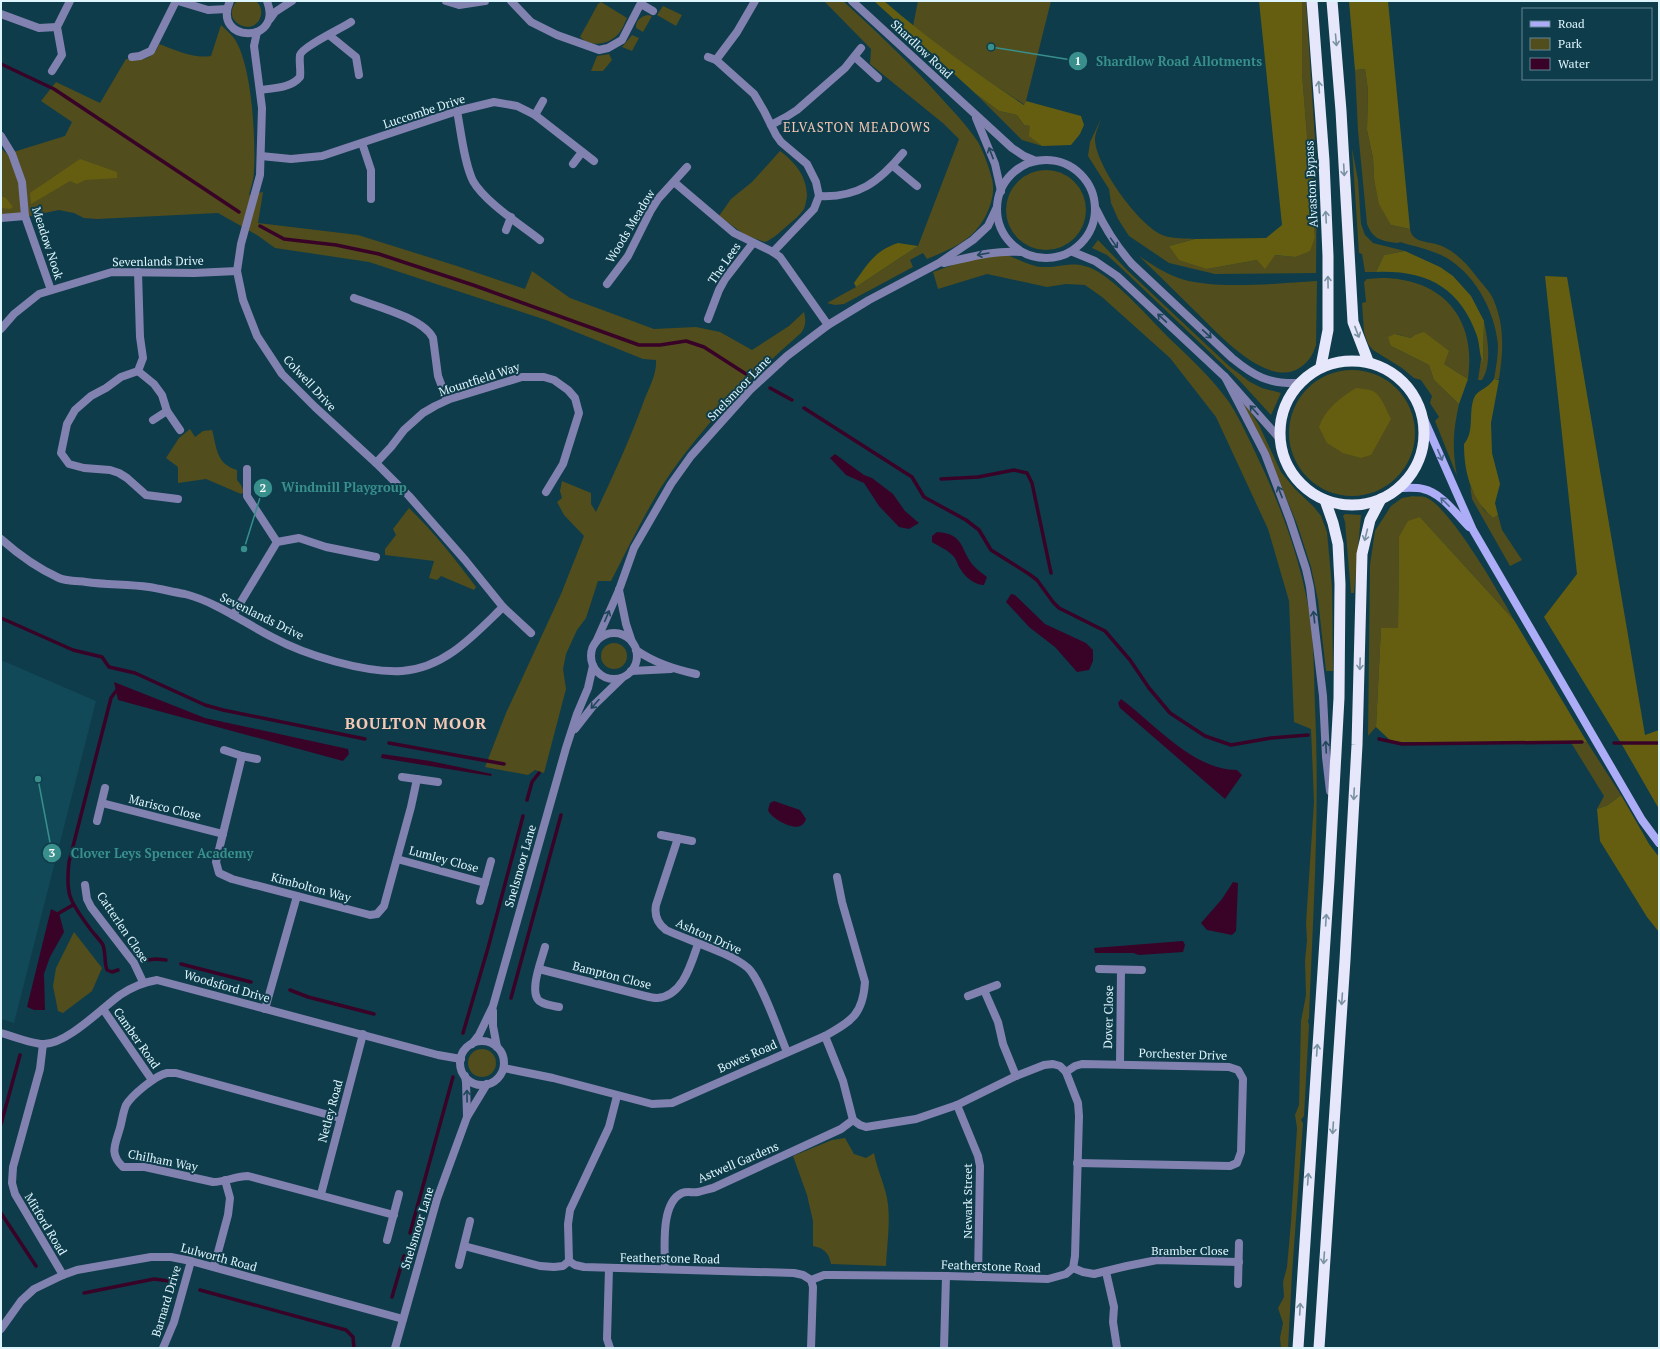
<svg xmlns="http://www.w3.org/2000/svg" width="1660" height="1349" viewBox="0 0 1660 1349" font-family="'PT Serif',serif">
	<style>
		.built { fill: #114959 }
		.green { fill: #514d1c }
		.forest { fill: #655e11 }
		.water { fill: #390328 }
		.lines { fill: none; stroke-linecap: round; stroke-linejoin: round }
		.stream { stroke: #390328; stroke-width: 3.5 }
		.minor { stroke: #8282b1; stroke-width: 8 }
		.tertiary { stroke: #8282b1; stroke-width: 8 }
		.secondary { stroke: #adacf7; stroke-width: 8 }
		.trunk { stroke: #e6e7fa; stroke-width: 11 }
		.oneway { stroke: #7a92a2 }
		.oneway2 { stroke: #1f4659 }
		.oneway3 { stroke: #4e698f }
		.labels { text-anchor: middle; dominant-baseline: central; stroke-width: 4; stroke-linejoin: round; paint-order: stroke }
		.street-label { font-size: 12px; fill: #def5fe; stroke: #0e3c4a }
		.neighbourhood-label { font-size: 13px; letter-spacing: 1px; fill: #f7c9b5; stroke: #0e3c4a }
		.district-label { font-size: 16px; font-weight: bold; letter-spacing: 1px; fill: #f7c9b5; stroke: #0e3c4a }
		.leader { fill: none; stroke: #388f8b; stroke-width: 1.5 }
		.callout-dot { fill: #388f8b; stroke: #0e3c4a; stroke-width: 1.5 }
		.mark-label { font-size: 12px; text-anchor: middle; font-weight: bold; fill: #fff }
		.callout-label { font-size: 13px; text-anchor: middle; font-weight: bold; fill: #388f8b; stroke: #0e3c4a; stroke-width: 4; stroke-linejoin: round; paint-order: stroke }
	</style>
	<rect width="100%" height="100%" fill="#0e3c4a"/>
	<polygon class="built" points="1,660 96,701 14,1023 1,1019"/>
	<g class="green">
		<path d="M237,1h19c4,4 6,8 5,14 -5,24 -43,7 -24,-14z"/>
		<path d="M824,1h19c35,32 69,64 100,99 12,13 25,27 35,42 6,11 11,25 14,37 4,15 -3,34 -12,46 -12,18 -34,26 -53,34l-4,-6 -13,7 3,7 -69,37 -9,1 -8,-2 29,-16 62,-41 41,-107 -15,-15 -74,-60 1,-15z"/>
		<polygon points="918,1 1051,1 1025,105 970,69 913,26"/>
		<path d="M1302,1h4l11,169 -1,103 -101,1 -46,-11 -40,-27 -11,-17 -7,-16 -2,-14 -21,-33 2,-14 11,-23c-2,6 -6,14 -6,21 1,26 45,88 70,96 9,3 21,2 30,3l-26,7 38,23 50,-9 18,-5 20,2 20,-20 -13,-164z"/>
		<path d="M601,2l26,16c-2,4 -4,10 -7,14 -10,13 -29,16 -40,5l18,-33z"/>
		<polygon points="663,6 682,15 676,26 657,15"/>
		<path d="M648,15l4,1 -9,16 -7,-4c-1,-8 6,-12 12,-13z"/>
		<path d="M221,25c4,4 9,8 13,13 18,26 22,101 20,133 0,8 -3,16 -5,24l14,-3 -5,31 100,12 99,31 68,23 7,-18 38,27 84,31 42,-2 24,5 32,18 37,-24 15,-14c2,9 2,14 -3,21 -53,46 -103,97 -141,156 -18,30 -33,61 -49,92h-13l-12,37 -9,12 -11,24 -3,15 3,20 -22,84 -9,-3 -7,5 -43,-8 21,-54 55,-119 23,-58 -20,-21 -7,-13 5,-4 -2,-7 2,-10 29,12v11l5,8c18,-38 35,-75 49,-114 5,-12 12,-25 11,-38l-13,-1 -97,-39 -177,-58 -94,-14 -18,-13 -39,-22 -121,6 -13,-1 -10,-5 -15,-3 -58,12v-74l6,6 58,-18 7,-14 -31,-21 15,-19 44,21 26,-44c15,1 27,2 33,-15 17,6 34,15 52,12z"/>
		<polygon points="632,35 639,38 632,51 622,47"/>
		<polygon points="609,54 612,60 603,71 591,71 597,56"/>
		<path d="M1365,69l3,21 -1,40 6,28 1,20 17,47 19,4c2,15 21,12 32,17 15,7 25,18 34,30 6,8 15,16 18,25 11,26 9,52 5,78h-5c2,-11 4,-23 4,-34 -3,-35 -25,-75 -57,-90 -13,-6 -28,-9 -41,-13l-2,1c-16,-2 -25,-3 -31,-19l-9,-93 -3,-61z"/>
		<polygon points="976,94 999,111 1017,115 1024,125 1030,126 1030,136 1042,146 1022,140"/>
		<polygon points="1352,148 1358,180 1361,224 1365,235 1373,243 1405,251 1384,255 1376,272 1365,272 1362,254 1359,253"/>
		<path d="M780,151c16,12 27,26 27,46 -1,3 -1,8 -3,12 -4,6 -11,12 -17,17 -7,6 -14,13 -22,16l-20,-7 -26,-19 12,-17 21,-17z"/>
		<circle cx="1046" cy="210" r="40"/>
		<polygon points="1098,240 1128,271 1229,366 1250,382 1262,388 1281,393 1271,415 1238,379 1118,265 1107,255 1092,248"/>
		<path d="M1007,255c11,4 23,11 35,12 21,1 31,-8 53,3 24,13 54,48 74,68 21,20 43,40 60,64 14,22 24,46 35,69 20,44 37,92 45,140 5,31 5,64 6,96 5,104 -2,207 -6,311l-1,3 1,4 -5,91 -3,4 2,3 -11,151 -4,74h-7l-1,-10 3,-15 -5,-15 6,-11 -1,-15 4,-15 4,-45 6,-94 -2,-13 4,-10 2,-84 5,-26 -1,-34 2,-21 -1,-17 8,-121 -3,-73 -17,-7 -5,-121 -21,-72 -52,-112 -46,-59 -68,-61 -17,-12 -19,-1 -19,3 -60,-13 -49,15 -5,-17 42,-15z"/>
		<path d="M1139,256c12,8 24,16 37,21 35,14 103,6 141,4l-1,64c-3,10 -7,16 -15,22 -34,24 -86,-37 -108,-58 -18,-18 -36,-35 -54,-53z"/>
		<path d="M1381,278c62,0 96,41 87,101l-24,-15 -33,-26 -15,-4 -5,12 38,19 5,15 25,24c-6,27 -7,44 -2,72l-22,-55 4,-4 -9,-14 2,-7 -11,-16 -7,-2 -12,-10 -29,-18 -5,-6 -4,-12 -2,-29 4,-1 -2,-20 3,-3z"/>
		<path d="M1484,322c4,17 8,43 -2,58h-4l3,-21 2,3z"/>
		<circle cx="1352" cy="433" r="63"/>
		<polygon points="1231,388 1245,403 1259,425 1281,472 1295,489 1314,507 1321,516 1327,532 1332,587 1333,671 1326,671 1318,600 1311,567 1297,524 1263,442"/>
		<path d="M190,429l5,8 8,-6 9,-1c5,18 4,34 25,40v10l4,5 3,7 -3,2 -35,-15 -28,4v-16l-12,-9 13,-20z"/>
		<polygon points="1470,486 1484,510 1493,518 1498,515 1502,530 1522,560 1510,566 1472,499"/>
		<path d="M1413,496c4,1 9,0 12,1 24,8 76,99 89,123l-94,-103 -21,21 -1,90h-17l-5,99 -8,9 2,-171 5,-34 16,-25 11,-8z"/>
		<path d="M409,508c25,24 46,51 67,79l-2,3 -33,-14 -4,4 -8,-2 5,-17 -49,-6v-6l11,-14 -3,-6z"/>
		<polygon points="1345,514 1361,515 1354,593 1351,593 1345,522 1343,516"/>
		<circle cx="614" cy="656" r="13"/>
		<polygon points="1570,741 1587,742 1621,795 1608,805 1597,809 1604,796"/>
		<polygon points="74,932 102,968 92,991 63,1013 58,1011 53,986 56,968"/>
		<circle cx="482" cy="1063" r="14"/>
		<path d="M845,1138l9,16 12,4 8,-5c3,16 10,30 13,45 4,20 0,47 -1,68l-55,-2c-2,-11 -7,-16 -18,-18v-25l-6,-26 -14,-39 39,-16z"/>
	</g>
	<g class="forest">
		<path d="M874,1h10c44,38 92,72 140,104l2,-4 55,15 3,9 -4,9 -9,11 -29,1 -13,-10 1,-10 -6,-1 -7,-10 -18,-4 -23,-17z"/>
		<polygon points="1259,1 1302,1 1302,73 1315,237 1310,251 1295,257 1275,255 1265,269 1257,260 1207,269 1179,260 1169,246 1195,239 1266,238 1282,225"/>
		<polygon points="1349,1 1388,1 1410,229 1391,225 1379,204 1374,178 1373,158 1367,130 1368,90 1365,69 1355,70"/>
		<polygon points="80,159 117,172 117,178 85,180 77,184 70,181 31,204 30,193"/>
		<polygon points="1,196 6,198 13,207 10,209 1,208"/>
		<path d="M898,243l20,3 -62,41 -2,-4c14,-19 20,-32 44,-40z"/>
		<path d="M1405,251l35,16 13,9 18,20 13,25 -1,42c-4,-9 -3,-18 -6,-27 -17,-49 -51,-66 -101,-64l8,-17z"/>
		<polygon points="1545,276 1567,277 1645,735 1659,730 1659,809 1621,743 1544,617 1577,574"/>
		<polygon points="1424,332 1449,351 1444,364 1468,379 1459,404 1434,380 1429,365 1391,346 1388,337 1395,334 1411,338 1415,335"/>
		<path d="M1494,379l5,1 -8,43 1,30 8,31 -5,19 3,12 -5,3c-22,-19 -29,-46 -29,-74 11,-13 4,-31 10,-46 3,-8 14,-9 20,-19z"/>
		<path d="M1356,388c5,1 12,1 17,3 9,5 13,19 18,28l-20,36 -10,3 -18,-5 -16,-10 -8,-16c6,-18 21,-29 37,-39z"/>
		<polygon points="1420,517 1514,620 1587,742 1392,742 1376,727 1381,628 1398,628 1399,537 1408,521"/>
		<polygon points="1621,795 1649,844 1659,857 1659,932 1647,917 1600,841 1597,809 1608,805"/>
	</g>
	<g class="water">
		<polygon points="835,454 864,475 872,478 893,494 905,511 919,523 909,529 899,527 879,506 864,483 846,475 830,458"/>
		<path d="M937,532c27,2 23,16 35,32 4,5 10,9 15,13l-3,8c-9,0 -18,-7 -23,-15 -4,-5 -4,-12 -10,-16 -5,-5 -13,-8 -19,-12v-6z"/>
		<polygon points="1011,594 1015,595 1045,624 1086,643 1093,650 1093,661 1089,670 1077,672 1055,647 1029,627 1006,602"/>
		<polygon points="114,682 205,718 348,749 349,754 343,761 118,700"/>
		<path d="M1121,699c34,25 72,71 116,71l5,5 -17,24 -105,-91 -2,-5z"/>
		<polygon points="382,754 430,761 492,774 491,776 381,758"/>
		<path d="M774,801l26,9 6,9c-1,3 -3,6 -6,7 -7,4 -30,-8 -32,-16l2,-7z"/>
		<polygon points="1233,882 1238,883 1236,931 1232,935 1207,930 1201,923 1222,899"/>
		<polygon points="51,909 59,913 64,932 50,957 44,974 45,1010 34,1010 27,1007"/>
		<polygon points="1183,941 1185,945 1183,952 1139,955 1133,953 1095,953 1094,948"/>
	</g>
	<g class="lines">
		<g class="stream">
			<polyline points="1,64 54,89 239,212"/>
			<polyline points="260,226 284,239 336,245 379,254 473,285 639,345 660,345 686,341 704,347 746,374"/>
			<polyline points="770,388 792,400"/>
			<polyline points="804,408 912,477 924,497 966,520 979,530 991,550 1029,574 1037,580 1053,602 1059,608 1105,631 1130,660 1149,688 1170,713 1205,736 1231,745 1271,738 1308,735"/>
			<polyline points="941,479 978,477 1014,470 1027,473 1032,483 1051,573"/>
			<polyline points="1,618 73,650 102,657 109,667 135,673 205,705 223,710 365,739"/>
			<path d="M116,691l-5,7 -42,164c-4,36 2,40 22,68 4,5 9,10 12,15 3,9 1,17 4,25l5,2 6,-2"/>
			<polyline points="1379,739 1402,744 1582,742"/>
			<polyline points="389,743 504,764"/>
			<polyline points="1614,743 1659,743"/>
			<polyline points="527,800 532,782 539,773"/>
			<polyline points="59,913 73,905"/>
			<polyline points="147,960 156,959 166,960"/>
			<polyline points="181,964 251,982"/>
			<polyline points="290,990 308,997 374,1014"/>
			<polyline points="511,998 561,815"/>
			<polyline points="463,1033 488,948 523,816"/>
			<polyline points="1,1124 20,1055"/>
			<polyline points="1,1213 36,1266"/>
			<polyline points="410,1233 453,1077"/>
			<polyline points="200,1290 346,1330 353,1337 354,1348"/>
			<polyline points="84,1293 154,1279 169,1281"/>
			<polyline points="392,1297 404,1256"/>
		</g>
		<g class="minor">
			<polyline points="178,1 208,10 227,9"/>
			<path d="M230,1c-19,42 54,44 37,0"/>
			<polyline points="446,1 459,5 485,1"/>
			<polyline points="511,1 531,22 557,35 599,50 608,48 622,40 642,1"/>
			<polyline points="641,4 653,11"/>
			<polyline points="1,14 39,28 57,27"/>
			<polyline points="270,19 275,12 292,1"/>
			<polyline points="257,32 254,46 262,108 260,175 241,244 237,271 243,300 257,336 282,374 315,407 376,463 409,496 465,560 503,607 531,633"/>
			<polyline points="329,35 356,57 359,75"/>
			<polyline points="132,57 140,56 151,51 176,1"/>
			<polyline points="708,57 716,60 754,94 764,111 776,135 781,142 807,164 816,182 819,196 814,209 773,252"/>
			<polyline points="855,57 878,78"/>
			<polyline points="716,60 737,32 755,1"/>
			<polyline points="52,71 62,55 57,27 70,1"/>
			<path d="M260,90c14,-2 31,-2 40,-13 1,-7 -1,-15 0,-22 2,-8 42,-27 51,-33"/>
			<path d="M457,111c4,20 7,52 16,70 12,21 48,44 67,59"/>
			<polyline points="535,115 543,101"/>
			<polyline points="771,125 786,117 797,110 845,68 861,48"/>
			<polyline points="1,136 12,154 22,182 25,216 51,290"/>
			<polyline points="362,143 371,170 371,199"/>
			<polyline points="261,156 291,159 322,156 457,111 494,102 517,106 535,115 594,161"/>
			<polyline points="573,164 582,152"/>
			<polyline points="893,166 917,186"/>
			<polyline points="674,182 734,233 773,252 780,257 828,325"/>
			<path d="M819,196c39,2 60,-14 84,-43"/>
			<polyline points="1,218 25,216"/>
			<polyline points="506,230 511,217"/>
			<polyline points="138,272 140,337 143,358 138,371 121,377 106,388 91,396 75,410 67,424 61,453 69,464 84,468 110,470 119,473 127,478 146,495 178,499"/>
			<polyline points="607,284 628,256 651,210 658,199 687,167"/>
			<path d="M354,298c21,8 69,20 79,40l5,38 9,24"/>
			<polyline points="708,319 719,290 725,279 753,243"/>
			<polyline points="1,329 14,314 39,294 112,272 194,273 237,271"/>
			<polyline points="138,371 154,384 162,395 167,411 180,430"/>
			<polyline points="153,420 167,411"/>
			<polyline points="376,463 391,447 404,430 423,413 435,406 450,399 522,377 544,377 554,380 568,390 575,398 579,413 563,464 546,492"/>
			<polyline points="247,469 247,496 277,542"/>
			<path d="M1,539c18,16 36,29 58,39 7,3 18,3 27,4 21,3 42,2 63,5 12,2 24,5 36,7 31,8 58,28 87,43 33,18 92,36 130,34 43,-3 72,-36 101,-64"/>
			<polyline points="233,615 277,542 299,538 326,547 376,557"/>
			<path d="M636,650c19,13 38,19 60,24"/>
			<polyline points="631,671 671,669"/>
			<polyline points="224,750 242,756 257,759"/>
			<polyline points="242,756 216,862 219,873 232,879 370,915 377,914 384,906 411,807 417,779"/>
			<polyline points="402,777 438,782"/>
			<polyline points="102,803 223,834"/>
			<polyline points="97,821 105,788"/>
			<polyline points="661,835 692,841"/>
			<path d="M678,838l-22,67c-2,11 2,19 10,25 23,11 63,22 82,38 13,12 31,65 39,84"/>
			<polyline points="397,859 485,883"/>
			<polyline points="85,885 87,899 91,907 134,963 143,982"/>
			<polyline points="480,901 491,861"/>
			<path d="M545,947c-3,12 -18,48 -4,55 5,3 13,4 18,5"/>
			<path d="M539,969l106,27c4,1 8,2 12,2 26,-2 34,-34 41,-54"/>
			<polyline points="1099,969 1142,970"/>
			<polyline points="984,990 998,1022 1003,1044 1016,1076"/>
			<polyline points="968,996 997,985"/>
			<polyline points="103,1009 152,1080"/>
			<polyline points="265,1009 297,896"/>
			<path d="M1,1033c11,3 31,11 42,11 23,1 59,-36 77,-49 12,-8 24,-13 37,-15l281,75 23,4"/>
			<polyline points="43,1044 40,1069 13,1167 12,1183 15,1194 63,1275"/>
			<polyline points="1120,1064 1121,970"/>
			<path d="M504,1068l49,10 99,26 20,-1 153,-67c27,-15 38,-22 40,-54l-23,-80 -5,-25"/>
			<polyline points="1066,1072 1075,1066 1082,1064 1229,1067 1238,1070 1243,1079 1241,1152 1237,1163 1230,1166 1077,1163"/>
			<polyline points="957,1105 978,1156 980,1166 978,1277"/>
			<path d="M340,1118l-164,-45c-3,0 -6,0 -9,0 -11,2 -35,22 -41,32 -3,7 -4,16 -6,23 -5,17 -11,26 3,39h22l68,15c12,0 23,-6 35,-6l146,39"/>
			<polyline points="321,1194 363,1034"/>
			<polyline points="387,1240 399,1194"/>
			<polyline points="464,1246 540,1266 554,1267 563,1266 569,1261"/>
			<polyline points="569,1261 575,1265 584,1267 794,1273 803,1275 811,1280 824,1275 832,1275 946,1276 1048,1279 1066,1274 1073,1268 1075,1256 1079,1116 1078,1103 1066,1072 1060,1066 1053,1064 1044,1065 1016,1076 957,1105 916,1119 866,1127 860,1125 853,1120 843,1081 825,1036"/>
			<polyline points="569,1261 568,1224 570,1210 609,1127 617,1096"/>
			<polyline points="459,1265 470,1221"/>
			<polyline points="214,1267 228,1215 230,1198 225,1180"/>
			<polyline points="609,1268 607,1339 610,1348"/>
			<polyline points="1073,1268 1083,1272 1094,1274 1127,1266 1157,1260 1239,1262"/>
			<path d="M665,1269c0,-20 -5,-66 17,-76 5,-2 11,0 16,-1 5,-1 10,-3 15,-4l128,-59 12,-9"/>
			<polyline points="1106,1272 1114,1307 1113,1322 1117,1348"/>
			<polyline points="811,1280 813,1287 811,1348"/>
			<polyline points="1238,1284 1239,1243"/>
			<polyline points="1,1329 21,1301 34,1289 63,1275 77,1270 151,1257 171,1257 191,1261 403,1319"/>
			<polyline points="163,1348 174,1322 191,1261"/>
			<polyline points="944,1348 946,1276"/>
		</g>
		<g class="tertiary">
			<polyline points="852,1 1012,148 1024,156 1036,161"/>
			<polyline points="976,118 995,164 1001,191"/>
			<circle cx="1046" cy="209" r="49"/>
			<path d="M1096,209c10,21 21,38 36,55l100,94c22,18 36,26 66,25"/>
			<polyline points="1073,252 1095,261 1117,276 1225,377 1280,439"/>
			<path d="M944,263c27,-6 49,-13 77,-11"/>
			<polyline points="1225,377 1265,454 1290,520 1306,569 1310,587 1323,696 1326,757 1330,791"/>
			<polyline points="619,590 626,624 632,642"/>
			<circle cx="614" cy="656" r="23"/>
			<polyline points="596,642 619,590 634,548 671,484 691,456 750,390 787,356 828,325 869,300 939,263 973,240 988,226 997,207"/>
			<polyline points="575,729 593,706 622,678"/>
			<polyline points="493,1011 493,1026 497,1047"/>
			<circle cx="482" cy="1063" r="22"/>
			<polyline points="472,1044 479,1035 493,1006 566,748 577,714 588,688 593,666"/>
			<polyline points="465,1076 466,1082 467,1116"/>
			<polyline points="395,1348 437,1199 467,1117 487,1084"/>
		</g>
		<g class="secondary">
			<polyline points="1424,419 1473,530 1642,820 1659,843"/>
			<path d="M1398,488c8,0 18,-1 25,1 19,4 33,25 46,38"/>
		</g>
		<g class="trunk">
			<polyline points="1312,1 1324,161 1328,256 1328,330 1321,366"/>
			<polyline points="1332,1 1341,111 1353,322 1368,361"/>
			<circle cx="1352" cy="433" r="72"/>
			<polyline points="1298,1348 1329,880 1339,698 1340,584 1338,544 1333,523 1325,500"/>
			<polyline points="1319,1348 1345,960 1357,745 1362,554 1370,520 1381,499"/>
		</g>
	</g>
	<defs><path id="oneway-shaft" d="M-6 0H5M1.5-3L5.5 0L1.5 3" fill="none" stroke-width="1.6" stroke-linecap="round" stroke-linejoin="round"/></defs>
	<g class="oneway">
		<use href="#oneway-shaft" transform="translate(1336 40) rotate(85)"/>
		<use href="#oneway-shaft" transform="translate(1319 87) rotate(-94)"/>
		<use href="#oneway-shaft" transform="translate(1344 170) rotate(87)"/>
		<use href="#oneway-shaft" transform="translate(1326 217) rotate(-93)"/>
		<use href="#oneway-shaft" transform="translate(1328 282) rotate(-91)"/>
		<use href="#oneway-shaft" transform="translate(1357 332) rotate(69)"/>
		<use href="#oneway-shaft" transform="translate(1366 535) rotate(104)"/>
		<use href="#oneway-shaft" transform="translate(1360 664) rotate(92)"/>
		<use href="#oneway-shaft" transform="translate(1354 794) rotate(93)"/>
		<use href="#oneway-shaft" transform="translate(1326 920) rotate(-86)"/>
		<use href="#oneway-shaft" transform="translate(1342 999) rotate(94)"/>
		<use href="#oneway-shaft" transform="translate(1317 1050) rotate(-86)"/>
		<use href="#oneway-shaft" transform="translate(1333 1128) rotate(94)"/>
		<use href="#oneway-shaft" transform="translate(1308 1179) rotate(-86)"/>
		<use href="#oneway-shaft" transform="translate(1324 1258) rotate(94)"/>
		<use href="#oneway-shaft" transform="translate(1300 1309) rotate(-87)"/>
	</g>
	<g class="oneway2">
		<use href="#oneway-shaft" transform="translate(991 153) rotate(-111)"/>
		<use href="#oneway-shaft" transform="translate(1114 243) rotate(55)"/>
		<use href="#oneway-shaft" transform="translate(983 254) rotate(170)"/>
		<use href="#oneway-shaft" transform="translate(1162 318) rotate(-137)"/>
		<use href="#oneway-shaft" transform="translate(1207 334) rotate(43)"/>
		<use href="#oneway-shaft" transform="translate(1254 410) rotate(-132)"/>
		<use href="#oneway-shaft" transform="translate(1280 492) rotate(-111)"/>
		<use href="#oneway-shaft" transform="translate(607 616) rotate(-67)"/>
		<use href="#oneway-shaft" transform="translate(1314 617) rotate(-97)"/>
		<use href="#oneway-shaft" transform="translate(595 704) rotate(132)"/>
		<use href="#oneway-shaft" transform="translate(1326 747) rotate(-93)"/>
		<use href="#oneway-shaft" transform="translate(467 1096) rotate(-91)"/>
	</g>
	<g class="oneway3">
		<use href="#oneway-shaft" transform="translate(1440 455) rotate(67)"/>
		<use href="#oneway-shaft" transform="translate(1445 502) rotate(-135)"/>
	</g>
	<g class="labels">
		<g class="street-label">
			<text transform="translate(922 49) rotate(43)">Shardlow Road</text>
			<text transform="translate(424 111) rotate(-18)">Luccombe Drive</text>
			<text transform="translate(1311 184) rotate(-93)">Alvaston Bypass</text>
			<text transform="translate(630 226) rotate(-59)">Woods Meadow</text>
			<text transform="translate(48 243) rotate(72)">Meadow Nook</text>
			<text transform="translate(158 261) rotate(-1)">Sevenlands Drive</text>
			<text transform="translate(724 263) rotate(-55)">The Lees</text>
			<text transform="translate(479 379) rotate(-18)">Mountfield Way</text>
			<text transform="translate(310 383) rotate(47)">Colwell Drive</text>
			<text transform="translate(739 388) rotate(-46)">Snelsmoor Lane</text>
			<text transform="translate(262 616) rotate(26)">Sevenlands Drive</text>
			<text transform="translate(165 807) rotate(14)">Marisco Close</text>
			<text transform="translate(444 859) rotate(15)">Lumley Close</text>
			<text transform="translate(520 866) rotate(-74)">Snelsmoor Lane</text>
			<text transform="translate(311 887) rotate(15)">Kimbolton Way</text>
			<text transform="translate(123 927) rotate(56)">Catterlen Close</text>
			<text transform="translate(709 936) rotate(24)">Ashton Drive</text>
			<text transform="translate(612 975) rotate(14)">Bampton Close</text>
			<text transform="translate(227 986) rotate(16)">Woodsford Drive</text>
			<text transform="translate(1108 1017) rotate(-89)">Dover Close</text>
			<text transform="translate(137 1038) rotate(55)">Camber Road</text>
			<text transform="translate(1183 1054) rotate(2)">Porchester Drive</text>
			<text transform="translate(747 1056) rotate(-24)">Bowes Road</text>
			<text transform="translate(330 1111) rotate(-75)">Netley Road</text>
			<text transform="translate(163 1160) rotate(11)">Chilham Way</text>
			<text transform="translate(738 1162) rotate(-23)">Astwell Gardens</text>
			<text transform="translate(967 1201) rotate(-90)">Newark Street</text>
			<text transform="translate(46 1224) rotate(59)">Mitford Road</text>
			<text transform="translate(417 1228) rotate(-73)">Snelsmoor Lane</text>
			<text x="1190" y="1250">Bramber Close</text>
			<text transform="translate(219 1257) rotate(15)">Lulworth Road</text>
			<text transform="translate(670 1258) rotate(1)">Featherstone Road</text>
			<text transform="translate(991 1266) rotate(2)">Featherstone Road</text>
			<text transform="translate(166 1301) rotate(-73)">Barnard Drive</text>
		</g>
		<g class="neighbourhood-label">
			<text x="857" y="127">ELVASTON MEADOWS</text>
		</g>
		<g class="district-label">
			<text x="416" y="723">BOULTON MOOR</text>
		</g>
	</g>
	<path class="leader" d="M991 47L1078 61M244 549L263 488M38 779L52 853"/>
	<g class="callout-dot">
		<circle cx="991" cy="47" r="4"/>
		<circle cx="244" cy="549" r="4"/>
		<circle cx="38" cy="779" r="4"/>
		<circle cx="1078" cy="61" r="10"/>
		<circle cx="263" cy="488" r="10"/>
		<circle cx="52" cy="853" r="10"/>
	</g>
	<g class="mark-label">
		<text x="1078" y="65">1</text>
		<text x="263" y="492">2</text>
		<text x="52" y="857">3</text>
	</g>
	<g class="callout-label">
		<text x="1179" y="66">Shardlow Road Allotments</text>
		<text x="344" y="492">Windmill Playgroup</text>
		<text x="162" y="858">Clover Leys Spencer Academy</text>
	</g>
	<rect width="1660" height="1349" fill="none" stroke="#def5fe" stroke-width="4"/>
	<rect x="1522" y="8" width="130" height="72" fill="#0e3c4a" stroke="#618692"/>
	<rect x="1530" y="21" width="20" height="6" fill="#adacf7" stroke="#618692"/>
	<text x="1558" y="28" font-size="12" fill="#def5fe">Road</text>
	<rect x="1530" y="38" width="20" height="12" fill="#514d1c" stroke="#618692"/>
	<text x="1558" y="48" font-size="12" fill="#def5fe">Park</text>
	<rect x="1530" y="58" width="20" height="12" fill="#390328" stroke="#618692"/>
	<text x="1558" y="68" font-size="12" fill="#def5fe">Water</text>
</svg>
